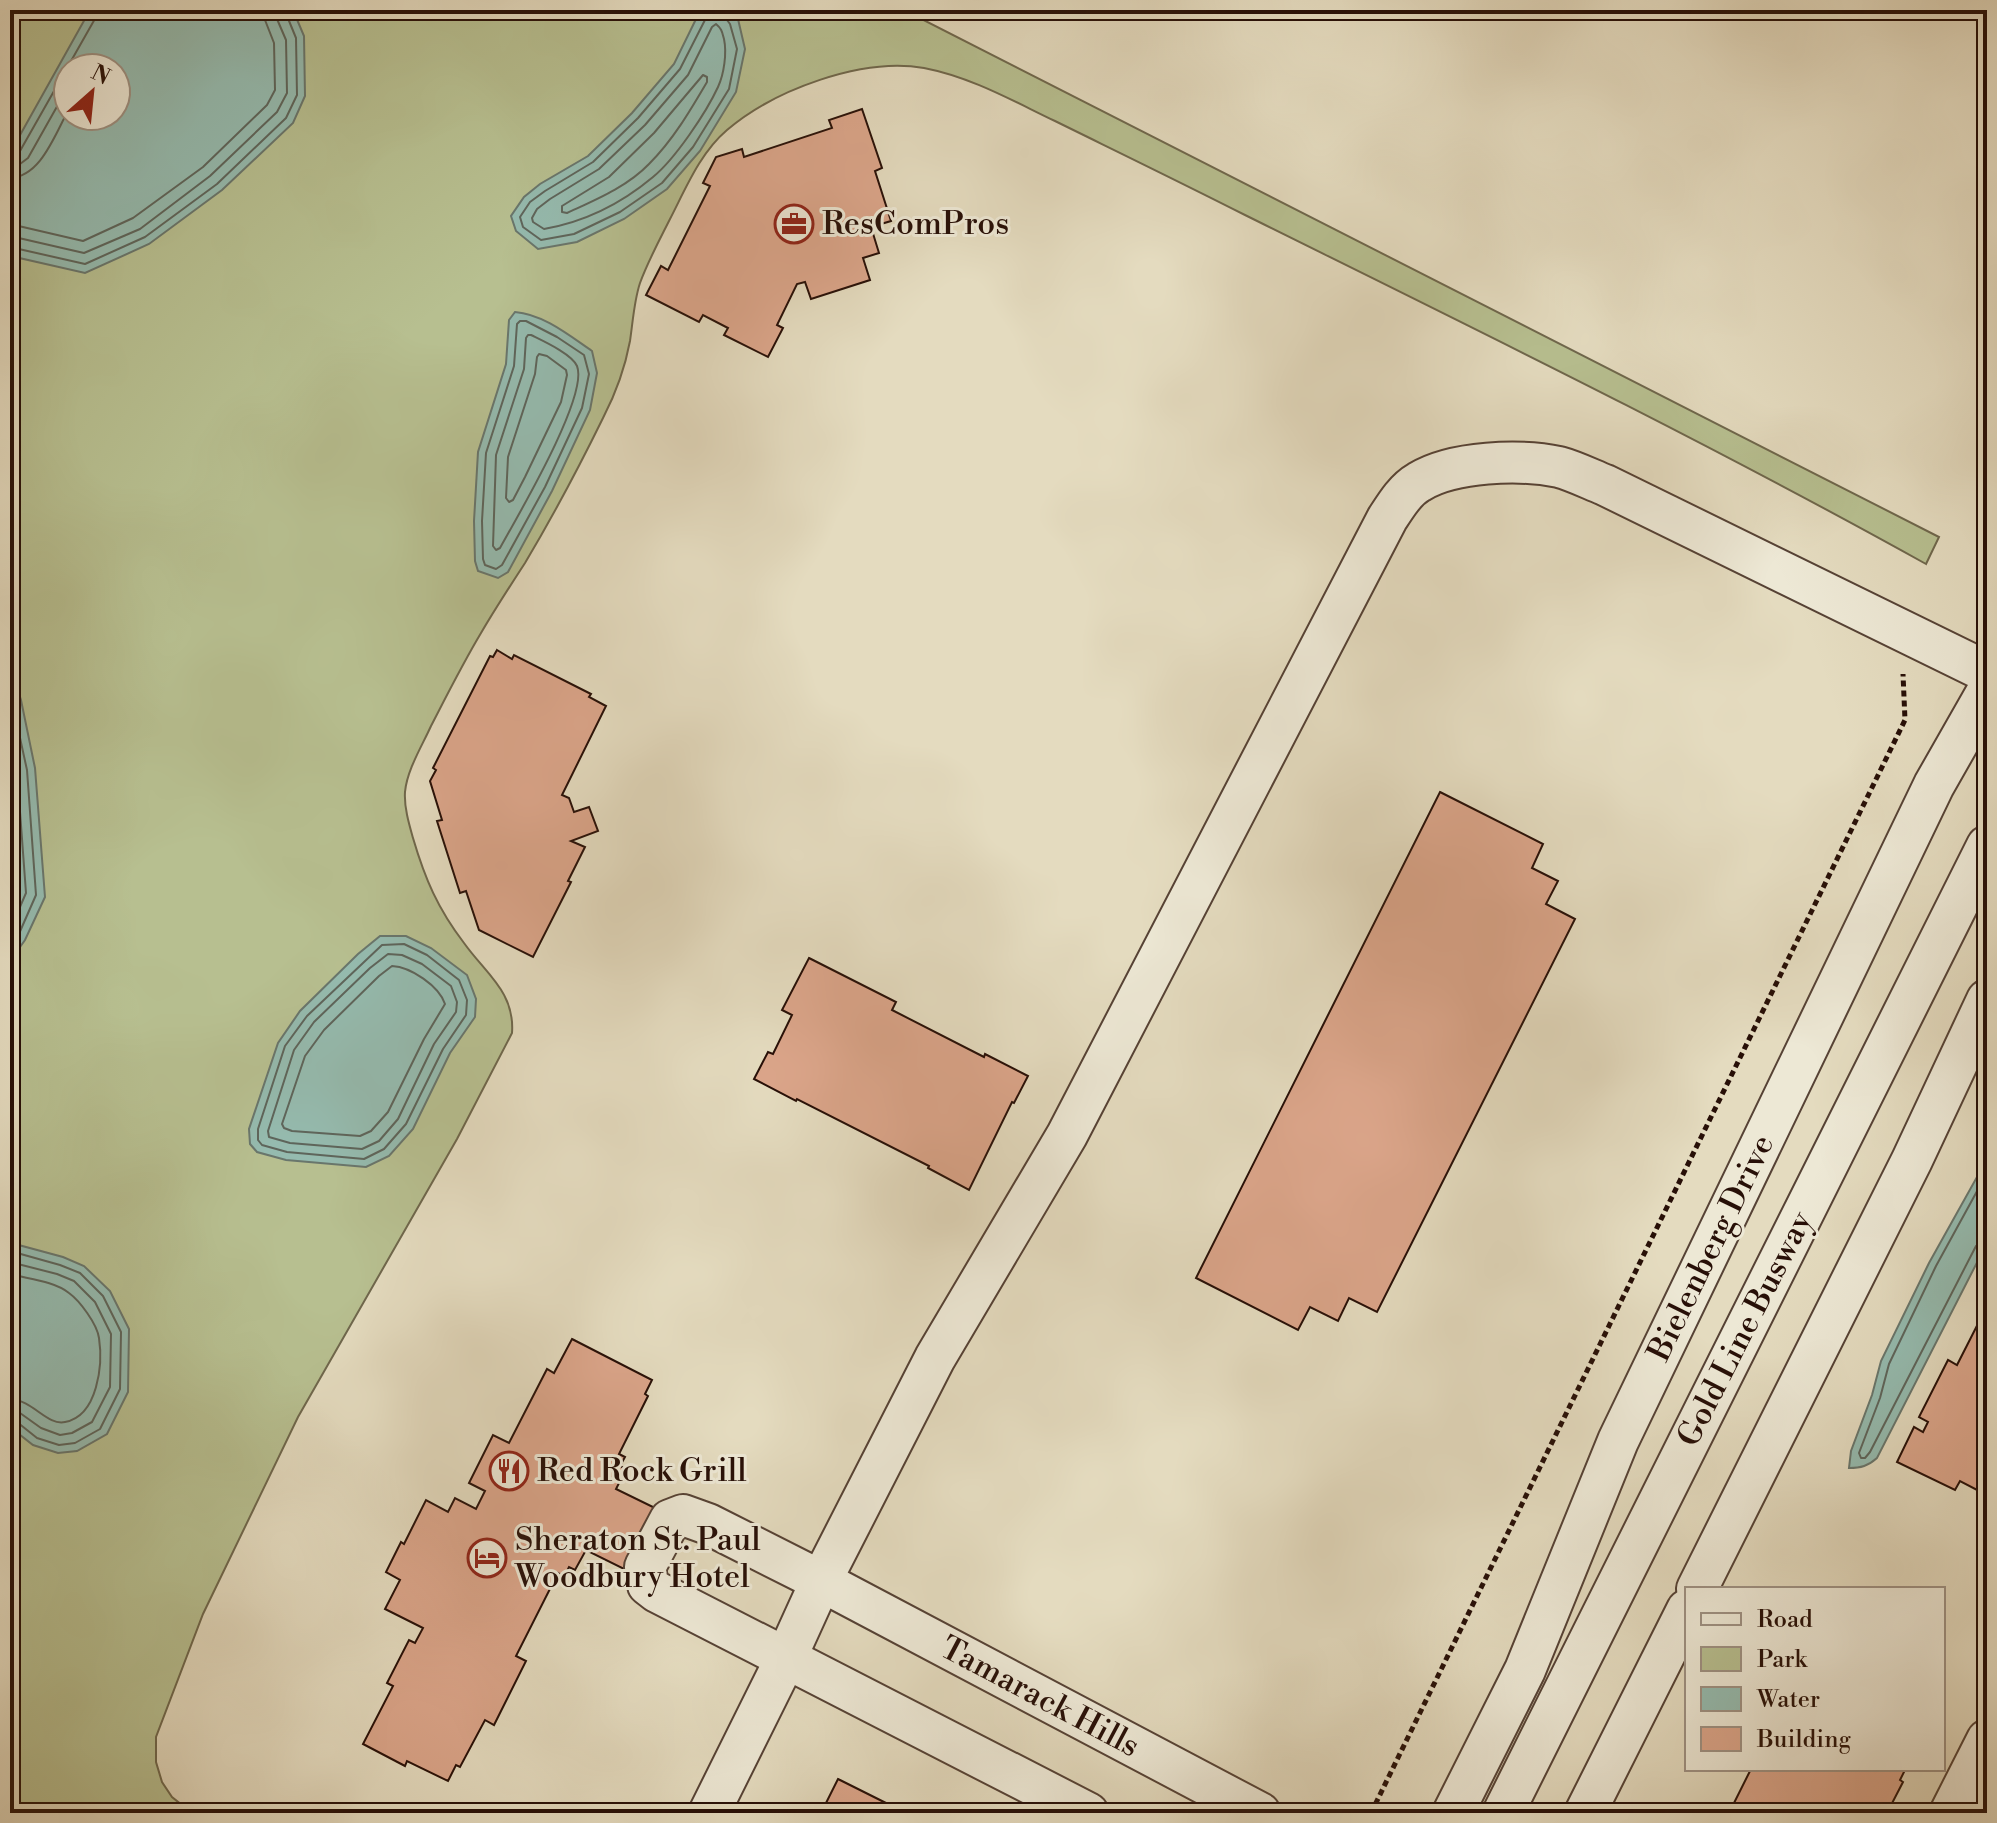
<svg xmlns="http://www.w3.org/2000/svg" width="1997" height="1823" viewBox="0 0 1997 1823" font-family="'Libre Bodoni',serif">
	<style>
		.green { fill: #b7bf90; stroke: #6f674c; stroke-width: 2; fill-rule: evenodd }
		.water { fill: #95bbaf; stroke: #69766c; stroke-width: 2; fill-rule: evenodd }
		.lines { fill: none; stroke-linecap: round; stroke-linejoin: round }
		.shore { stroke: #5e655b; stroke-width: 2 }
		.building { fill: #dba58a; stroke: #270f07; stroke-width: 2 }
		.minor-casing { stroke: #564235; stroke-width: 44 }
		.path { stroke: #270f07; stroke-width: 5; stroke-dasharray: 6 4; stroke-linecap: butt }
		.minor { stroke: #ede8d5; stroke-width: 40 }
		.labels { text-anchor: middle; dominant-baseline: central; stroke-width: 6; stroke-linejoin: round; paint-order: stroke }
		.poi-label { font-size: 32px; fill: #270f07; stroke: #ede8d5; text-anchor: start }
		.street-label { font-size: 32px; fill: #270f07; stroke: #ede8d5 }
	</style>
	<rect width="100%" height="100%" fill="#e4dbbf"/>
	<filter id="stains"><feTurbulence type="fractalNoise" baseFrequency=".0025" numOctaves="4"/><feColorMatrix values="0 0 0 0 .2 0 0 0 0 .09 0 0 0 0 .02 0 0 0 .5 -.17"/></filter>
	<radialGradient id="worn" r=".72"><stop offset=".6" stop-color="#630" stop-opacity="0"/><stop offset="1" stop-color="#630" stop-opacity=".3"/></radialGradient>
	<path class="green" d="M17,10h887l1035,527 -13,27c-223,-124 -453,-236 -681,-349 -63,-32 -127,-63 -190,-94 -42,-20 -84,-44 -131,-53 -62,-11 -150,22 -197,62 -27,23 -41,58 -57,89 -10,20 -22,42 -30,64 -6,18 -7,38 -10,58 -5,27 -14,52 -27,77 -24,49 -50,98 -78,145 -15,23 -30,46 -44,70 -18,30 -34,62 -50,93 -9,20 -24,44 -26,66 -1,15 4,32 8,46 12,41 25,71 51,105 22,31 51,49 48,90l-55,106 -159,278 -95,197 -47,123v25l6,20 10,15 20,16h-182v-1791zM68,68h48v48h-48z"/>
	<g class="water">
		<path d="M90,10h203l11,26 1,60 -12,27 -71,67 -73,54 -64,29 -70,-16 -5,-5v-99zM116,68v48h-48v-48z"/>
		<polygon points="703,10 729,10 738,19 745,49 736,92 700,151 667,189 624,219 577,242 538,249 516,231 511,216 524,197 540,184 588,156 632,113 674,64 699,13"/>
		<path d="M515,312c28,2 55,24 77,39l5,22 -7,37 -38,81 -44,81 -10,6 -20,-7 -3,-10 -1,-40 4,-69 28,-88 3,-44z"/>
		<polygon points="10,666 21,700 35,768 45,897 25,940 10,961"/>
		<polygon points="380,936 406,936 431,948 467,975 476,999 475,1017 450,1053 413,1129 389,1156 366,1167 286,1160 257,1152 250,1144 249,1129 278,1043 300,1011 358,954"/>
		<path d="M1987,1159v84l-110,215c-9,8 -16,10 -28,10l2,-17 21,-56 9,-34 48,-98z"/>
		<polygon points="10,1240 15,1244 63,1257 84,1266 110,1291 129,1329 128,1392 107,1434 77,1451 58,1453 33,1445 10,1427"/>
	</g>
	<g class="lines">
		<g class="shore">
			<polyline points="707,10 707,16 680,69 638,118 593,162 545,191 530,202 520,217 523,227 541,240 574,234 620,212 662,183 693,147 729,89 737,49 730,24 724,16 724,10"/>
			<path d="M716,24c6,5 6,8 8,15 3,14 0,35 -6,48 -12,26 -43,72 -65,90 -31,26 -69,45 -109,52l-11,-7 -1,-4 5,-9 13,-10 49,-30 46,-44 43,-50 24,-48z"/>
			<path d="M703,75l4,2v5c-17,29 -34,58 -58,82 -22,23 -54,36 -82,49l-5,-1v-6l47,-29 45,-44z"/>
			<polyline points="10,155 16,155 20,151 96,17 97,10"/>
			<polyline points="10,166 20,164 28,158 68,87"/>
			<path d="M10,178c31,-2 44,-42 58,-67"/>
			<polyline points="10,224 83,241 133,218 203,167 267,105 275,90 274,43 265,20 264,10"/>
			<polyline points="10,236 84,253 140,229 210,176 277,112 287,93 286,40 277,19 276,10"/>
			<polyline points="10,247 85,264 145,237 217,184 286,118 297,95 296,38 287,16 286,10"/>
			<polygon points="520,321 526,321 557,337 584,355 589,374 582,408 545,487 502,565 496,569 485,565 483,559 482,521 486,453 514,366 517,324"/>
			<path d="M528,335h3c12,6 41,19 46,31 12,30 -60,151 -77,182l-4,2 -3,-4 3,-91 28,-86 2,-31z"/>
			<polygon points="539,354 547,356 566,370 567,375 561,402 525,477 513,500 509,502 506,498 508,457 535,374 537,357"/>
			<polyline points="10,692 27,770 36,895 18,936 10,947"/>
			<polyline points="10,736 17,771 26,893 10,930"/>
			<polygon points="404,944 427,955 459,980 467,1000 466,1015 443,1049 406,1124 384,1149 364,1159 287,1152 262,1145 258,1140 258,1129 285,1046 307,1016 382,945"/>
			<polygon points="388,954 402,955 422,964 451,986 457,1002 456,1012 434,1044 398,1119 379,1141 362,1149 290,1143 269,1137 268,1131 294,1050 314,1022 370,968"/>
			<path d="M392,966c19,1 47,20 53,38l-21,35 -36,73 -17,19 -11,5 -68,-5 -8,-3 -2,-4 23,-68 19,-26 55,-54z"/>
			<polyline points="1987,1173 1936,1266 1889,1364 1880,1398 1859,1453 1861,1458 1865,1458 1870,1452 1976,1246 1981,1242 1987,1241"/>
			<polyline points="10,1251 60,1265 80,1273 103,1296 121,1332 120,1389 100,1429 75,1443 59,1445 37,1438 17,1422 10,1421"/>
			<polyline points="10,1262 57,1274 74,1281 95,1302 111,1334 110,1387 92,1422 72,1433 60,1435 41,1428 20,1413 10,1411"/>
			<path d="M10,1274c18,5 44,7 59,19 11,8 28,31 30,45 4,26 -1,78 -34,84 -18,4 -32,-22 -55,-23"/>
		</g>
	</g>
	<g class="building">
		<polygon points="862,109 882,168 875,171 891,221 871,227 879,253 863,258 870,280 811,299 805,282 797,284 777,325 783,328 768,357 724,335 728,328 703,315 699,322 646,295 661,266 668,270 710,186 703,183 716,157 742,149 744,157 832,128 829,120"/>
		<polygon points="497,650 512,659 514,655 591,694 589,697 606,706 562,795 569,798 574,812 589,807 598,831 571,841 585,847 568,881 571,882 533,957 479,930 466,891 460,893 437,821 442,820 430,781 436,770 433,768 490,656 493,657"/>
		<polygon points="1440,792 1543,844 1532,868 1558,881 1546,904 1575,919 1377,1312 1349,1298 1338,1321 1310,1307 1298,1330 1196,1278"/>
		<polygon points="809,958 896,1002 892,1010 984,1057 985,1054 1028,1076 1014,1103 1012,1102 969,1190 928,1168 929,1166 797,1099 796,1101 754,1079 768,1052 773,1054 792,1015 782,1010"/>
		<polygon points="1987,1306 1987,1508 1978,1503 1983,1493 1960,1481 1955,1490 1897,1462 1914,1427 1923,1432 1928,1422 1919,1417 1948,1360 1957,1365"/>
		<polygon points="572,1339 652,1380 645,1394 648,1396 619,1454 625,1457 620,1466 626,1469 616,1489 655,1508 624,1569 586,1550 575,1570 569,1567 564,1577 558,1573 516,1656 526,1661 494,1725 485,1720 460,1767 456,1765 448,1781 407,1761 405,1766 363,1744 393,1686 387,1683 409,1640 415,1643 423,1628 385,1609 400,1580 386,1572 401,1542 404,1544 426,1500 448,1512 455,1498 476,1509 485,1491 469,1483 493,1435 509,1443 547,1369 554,1373"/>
		<polygon points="1751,1769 1903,1769 1905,1770 1900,1780 1903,1782 1887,1813 1729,1813"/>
		<polygon points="838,1779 906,1813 821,1813"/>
	</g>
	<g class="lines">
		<g class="minor-casing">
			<g id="minor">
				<polyline points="1697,1589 1912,1160 1987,1000"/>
				<path d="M709,1813l77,-155 35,-77 114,-223 132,-223 320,-616c9,-14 18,-29 32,-37 34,-21 101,-23 140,-15 15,4 31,12 46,18l382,187"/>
				<polyline points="1088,1813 657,1592 648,1585 645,1567 670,1520 683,1515 708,1524 821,1581 1260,1813"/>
				<polyline points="1453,1813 1525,1670 1618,1441 1934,785 1987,692"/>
				<polyline points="1503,1813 1987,846"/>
				<polyline points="1585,1813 1687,1610"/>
				<polyline points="1950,1813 1987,1740"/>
			</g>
		</g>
		<polyline class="path" points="1371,1813 1905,720 1903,674"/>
		<use href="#minor" class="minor"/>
	</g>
	<defs>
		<g id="office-ring" transform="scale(2)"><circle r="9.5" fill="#ede8d5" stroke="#8f2418" stroke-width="1.5"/><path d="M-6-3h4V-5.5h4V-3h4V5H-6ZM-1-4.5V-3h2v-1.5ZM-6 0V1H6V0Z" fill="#8f2418"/></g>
		<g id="restaurant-ring" transform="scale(2)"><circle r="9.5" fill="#ede8d5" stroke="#8f2418" stroke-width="1.5"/><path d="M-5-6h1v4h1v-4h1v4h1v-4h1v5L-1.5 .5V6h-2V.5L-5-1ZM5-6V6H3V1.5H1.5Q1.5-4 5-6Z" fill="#8f2418"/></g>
		<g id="hotel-ring" transform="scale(2)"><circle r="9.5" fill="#ede8d5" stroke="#8f2418" stroke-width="1.5"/><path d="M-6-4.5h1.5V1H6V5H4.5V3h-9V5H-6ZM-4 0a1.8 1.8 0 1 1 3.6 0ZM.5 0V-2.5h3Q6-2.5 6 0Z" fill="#8f2418"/></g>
	</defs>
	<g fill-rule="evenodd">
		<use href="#office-ring" x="794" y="224"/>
		<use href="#restaurant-ring" x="509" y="1471"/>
		<use href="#hotel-ring" x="487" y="1558"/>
	</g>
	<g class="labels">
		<g class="poi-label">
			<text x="822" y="224">ResComPros</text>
			<text x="537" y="1471">Red Rock Grill</text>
			<text x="515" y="1540">Sheraton St. Paul<tspan x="515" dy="37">Woodbury Hotel</tspan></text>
		</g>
		<g class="street-label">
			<text transform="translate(1711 1248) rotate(-64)">Bielenberg Drive</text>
			<text transform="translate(1745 1329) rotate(-63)">Gold Line Busway</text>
			<text transform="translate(1040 1697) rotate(28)">Tamarack Hills</text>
		</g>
	</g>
	<rect width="1997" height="1823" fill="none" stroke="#e4dbbf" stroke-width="40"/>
	<rect x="12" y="12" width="1973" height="1799" fill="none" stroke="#270f07" stroke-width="4"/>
	<rect x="20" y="20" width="1957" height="1783" fill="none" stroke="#270f07" stroke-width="2"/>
	<rect x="1685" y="1587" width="260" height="184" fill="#ede8d5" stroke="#9e9183" stroke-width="2"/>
	<rect x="1701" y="1613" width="40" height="12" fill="#ede8d5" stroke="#9e9183" stroke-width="2"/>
	<text x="1757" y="1627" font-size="24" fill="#270f07">Road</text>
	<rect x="1701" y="1647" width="40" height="24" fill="#b7bf90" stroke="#9e9183" stroke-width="2"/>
	<text x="1757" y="1667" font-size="24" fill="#270f07">Park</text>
	<rect x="1701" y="1687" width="40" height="24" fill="#95bbaf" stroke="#9e9183" stroke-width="2"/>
	<text x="1757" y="1707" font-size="24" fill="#270f07">Water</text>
	<rect x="1701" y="1727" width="40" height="24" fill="#dba58a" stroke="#9e9183" stroke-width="2"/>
	<text x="1757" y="1747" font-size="24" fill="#270f07">Building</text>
	<g transform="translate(92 92) rotate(27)"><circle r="38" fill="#ede8d5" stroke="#9e9183" stroke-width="2"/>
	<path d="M0-6L14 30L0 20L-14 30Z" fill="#8f2418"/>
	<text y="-12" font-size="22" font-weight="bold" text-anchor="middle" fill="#270f07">N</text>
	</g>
	<rect width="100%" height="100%" filter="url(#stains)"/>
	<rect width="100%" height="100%" fill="url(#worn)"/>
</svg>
